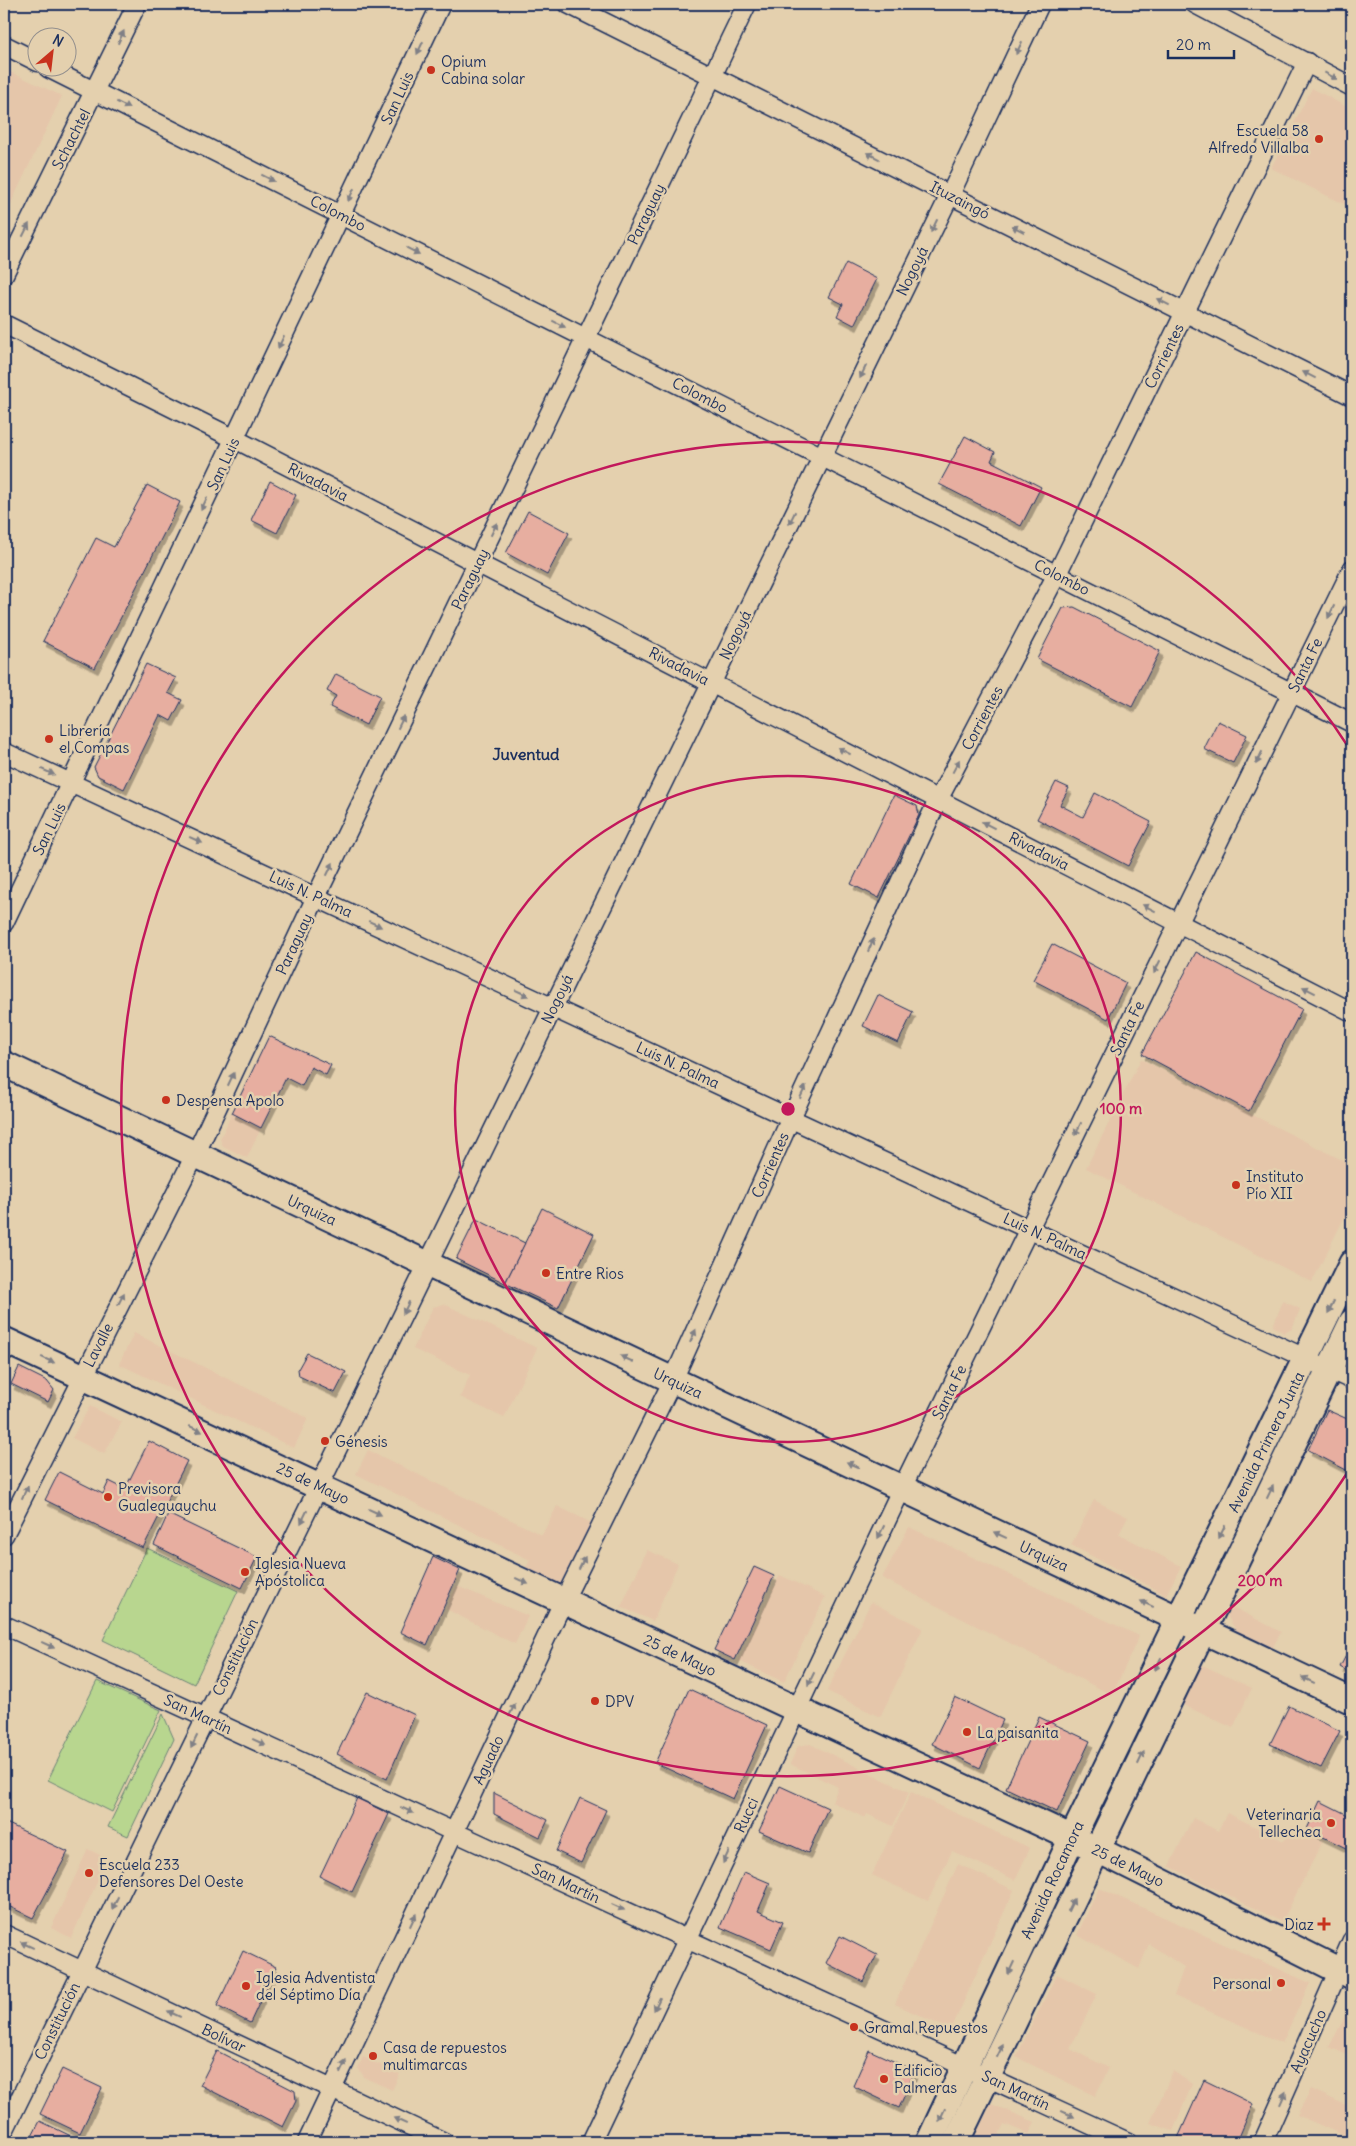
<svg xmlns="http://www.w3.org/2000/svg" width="1356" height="2146" viewBox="0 0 1356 2146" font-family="Delius,sans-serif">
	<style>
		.built { fill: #e5c6aa }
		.green { fill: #b8d68f; stroke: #6a8276 }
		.building { fill: #e7aea0; stroke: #1b2f5e; filter: url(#shadow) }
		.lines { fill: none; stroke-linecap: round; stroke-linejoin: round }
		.street-casing { stroke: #1b2f5e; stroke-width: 21 }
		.secondary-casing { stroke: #1b2f5e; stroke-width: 29 }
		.street { stroke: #e4d0ae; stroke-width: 18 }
		.secondary { stroke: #e4d0ae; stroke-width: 25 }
		.oneway { fill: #808086 }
		.ring { fill: none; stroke: #c2185b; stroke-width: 2.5 }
		.poi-dot { fill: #c8321e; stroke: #e4d0ae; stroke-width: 2 }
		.labels { text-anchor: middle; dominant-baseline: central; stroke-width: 5; stroke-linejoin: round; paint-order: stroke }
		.poi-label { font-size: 15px; fill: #1b2f5e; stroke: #e4d0ae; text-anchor: start }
		.street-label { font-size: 15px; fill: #1b2f5e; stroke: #e4d0ae }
		.neighbourhood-label { font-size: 16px; font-weight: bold; fill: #1b2f5e; stroke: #e4d0ae }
		.centre { fill: #c2185b; stroke: #e4d0ae; stroke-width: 2.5 }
		.ring-label { font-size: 15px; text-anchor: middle; font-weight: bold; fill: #c2185b; stroke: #e4d0ae; stroke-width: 5; stroke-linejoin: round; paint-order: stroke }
	</style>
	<defs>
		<filter id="shadow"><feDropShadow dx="3" dy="5.5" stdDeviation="0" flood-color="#0004"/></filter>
	</defs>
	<rect width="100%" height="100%" fill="#e4d0ae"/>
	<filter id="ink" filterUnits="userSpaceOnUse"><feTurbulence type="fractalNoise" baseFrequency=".02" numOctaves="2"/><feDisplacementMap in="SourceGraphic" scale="10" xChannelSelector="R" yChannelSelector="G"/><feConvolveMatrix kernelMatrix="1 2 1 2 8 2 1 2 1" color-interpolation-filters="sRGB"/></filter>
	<g filter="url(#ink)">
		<g class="built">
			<polygon points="4,69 62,96 4,218"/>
			<polygon points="1312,88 1352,110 1352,208 1271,168"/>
			<polygon points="1141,1059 1352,1165 1352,1202 1312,1282 1086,1168"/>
			<polygon points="232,1113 261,1128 247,1158 223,1146 220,1139"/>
			<polygon points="1283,1301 1300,1309 1292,1329 1284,1333 1273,1326"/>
			<polygon points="444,1304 537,1348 504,1418 460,1397 470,1375 413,1349 433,1307"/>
			<polygon points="134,1333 308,1418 294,1448 119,1364"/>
			<polygon points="90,1406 122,1422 104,1454 72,1438"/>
			<polygon points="368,1450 542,1535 557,1506 592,1523 562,1586 526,1568 530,1560 356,1474"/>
			<polygon points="1094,1500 1128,1517 1119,1534 1181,1566 1166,1595 1071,1545"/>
			<polygon points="909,1527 1139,1636 1112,1695 882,1578"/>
			<polygon points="647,1550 678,1564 653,1621 621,1607"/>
			<polygon points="780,1575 825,1597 784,1682 739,1661"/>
			<polygon points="457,1586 528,1616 515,1644 446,1609"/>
			<polygon points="871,1602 923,1628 880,1717 827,1691"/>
			<polygon points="1231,1606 1281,1632 1272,1649 1237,1632 1226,1614"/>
			<polygon points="1200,1664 1252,1688 1233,1728 1181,1704"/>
			<polygon points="810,1744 909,1792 893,1826 867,1814 865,1818 832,1802 838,1787 790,1764 798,1746"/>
			<polygon points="911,1792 1030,1848 1015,1880 952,1851 928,1901 872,1875"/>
			<polygon points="1227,1813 1284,1841 1292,1826 1323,1841 1282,1922 1169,1866 1193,1818 1218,1831"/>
			<polygon points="88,1849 108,1859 71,1938 51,1928"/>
			<polygon points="958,1864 1014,1890 951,2030 895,2004"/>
			<polygon points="1099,1888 1310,1983 1282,2043 1174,1996 1184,1967 1149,1944 1139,1969 1077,1935"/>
			<polygon points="1057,1974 1097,1994 1070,2049 1109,2068 1095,2096 1016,2057"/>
			<polygon points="1352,2007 1352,2057 1329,2047 1349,2009"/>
			<polygon points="363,2057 400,2074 392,2090 365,2078 358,2068"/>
			<polygon points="1173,2071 1192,2084 1173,2131 1150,2123"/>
			<polygon points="1311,2089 1352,2108 1352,2139 1297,2115"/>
			<polygon points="991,2104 1035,2122 1029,2134 1004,2124 995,2142 972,2142"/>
		</g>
		<g class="green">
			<polygon points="147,1548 238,1591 194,1684 103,1640"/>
			<polygon points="97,1681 161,1710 112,1812 48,1780"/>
			<polygon points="163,1714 174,1739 128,1836 108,1827"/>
		</g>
		<g class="building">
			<polygon points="846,263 877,279 854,325 837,316 843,304 829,297"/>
			<polygon points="965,436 995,452 991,461 1041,487 1021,526 939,484"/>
			<polygon points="270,481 296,495 277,533 251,520"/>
			<polygon points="147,485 180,502 95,668 43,641 96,538 114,547"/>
			<polygon points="528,511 569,533 547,575 506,553"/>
			<polygon points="1074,607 1160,651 1132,707 1037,659 1063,608"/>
			<polygon points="146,664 176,678 168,693 182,700 171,721 160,715 124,789 98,776 94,767"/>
			<polygon points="336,674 380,696 366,725 330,707 336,696 327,691"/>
			<polygon points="1218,721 1247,735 1233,763 1204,749"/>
			<polygon points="1056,782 1069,788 1060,805 1083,817 1095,793 1151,822 1128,866 1037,819"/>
			<polygon points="894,795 917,806 919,815 879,898 851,884"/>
			<polygon points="1052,944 1126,983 1108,1019 1033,980"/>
			<polygon points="1196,952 1302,1009 1249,1111 1142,1054"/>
			<polygon points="878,995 913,1012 898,1043 863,1026"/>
			<polygon points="269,1036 331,1065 326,1075 311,1067 302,1086 286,1078 261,1128 232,1113"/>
			<polygon points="542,1208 594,1234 558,1308 505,1283"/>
			<polygon points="476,1219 525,1243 505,1283 456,1259"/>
			<polygon points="307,1353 346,1372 335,1393 299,1376 298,1369"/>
			<polygon points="19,1367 47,1381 54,1390 48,1402 11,1384"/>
			<polygon points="1327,1410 1352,1421 1352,1473 1308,1450"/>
			<polygon points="149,1441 187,1461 143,1548 45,1500 59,1472 103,1494 109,1481 125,1489"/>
			<polygon points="168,1514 257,1557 242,1588 154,1545"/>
			<polygon points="433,1557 460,1570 427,1645 400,1632"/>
			<polygon points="754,1567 774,1576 735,1660 714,1650"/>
			<polygon points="1352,1644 1352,1674 1340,1667"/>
			<polygon points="689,1689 767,1725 733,1799 655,1763"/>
			<polygon points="367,1692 415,1715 387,1779 337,1754"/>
			<polygon points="955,1697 1003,1720 980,1768 932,1744"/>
			<polygon points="1289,1706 1340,1731 1321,1768 1270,1744"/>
			<polygon points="1039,1717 1090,1741 1057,1812 1006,1788"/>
			<polygon points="780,1786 828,1808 808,1853 759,1831"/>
			<polygon points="494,1793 548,1820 540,1837 494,1814"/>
			<polygon points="357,1798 389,1814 352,1892 320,1876"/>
			<polygon points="580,1798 606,1810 581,1863 556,1851"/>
			<polygon points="1320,1801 1352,1817 1352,1851 1307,1829"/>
			<polygon points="4,1822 68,1852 33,1918 4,1904"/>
			<polygon points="744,1872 770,1883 758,1911 783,1922 771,1949 720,1927"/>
			<polygon points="840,1936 877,1955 863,1982 826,1963"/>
			<polygon points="243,1951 276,1967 250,2023 217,2006"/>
			<polygon points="869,2050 915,2071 899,2108 853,2086"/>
			<polygon points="217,2051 295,2091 296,2101 283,2127 200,2085"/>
			<polygon points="62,2069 102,2088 80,2133 40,2114"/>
			<polygon points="1204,2080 1253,2104 1237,2142 1189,2142 1178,2138"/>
			<polygon points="40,2121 73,2137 70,2142 29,2142"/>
		</g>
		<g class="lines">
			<g class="street-casing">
				<g id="street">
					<polyline points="568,4 1352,396"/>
					<polyline points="1195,4 1352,87"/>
					<polyline points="4,45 38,62"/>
					<polyline points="48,68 1352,723"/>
					<polyline points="4,274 137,4"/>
					<polyline points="4,324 235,439 1352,1012"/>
					<polyline points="4,752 1352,1380"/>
					<polyline points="4,923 441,4"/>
					<polyline points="4,1535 195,1155 316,897 747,4"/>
					<polyline points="4,1625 1128,2142"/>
					<polyline points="4,1934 444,2142"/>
					<polyline points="4,2131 950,195 1040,4"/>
					<polyline points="307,2142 564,1600 673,1380 791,1118 938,800 1057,574 1307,62"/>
					<polyline points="591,2142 902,1488 1352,569"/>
					<polyline points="1263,2142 1352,1940"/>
				</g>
			</g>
			<g class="secondary-casing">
				<g id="secondary">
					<polyline points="4,1064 1352,1701"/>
					<polyline points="4,1340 1098,1850 1352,1977"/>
					<polyline points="929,2142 1072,1838 1352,1263"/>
					<polyline points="956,2142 1352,1322"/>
				</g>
			</g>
			<use href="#street" class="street"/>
			<use href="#secondary" class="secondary"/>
		</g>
		<defs><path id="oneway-solid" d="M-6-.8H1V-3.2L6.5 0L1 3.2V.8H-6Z" transform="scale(1.25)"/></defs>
		<g class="oneway">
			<use href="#oneway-solid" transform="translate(121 37) rotate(-65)"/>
			<use href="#oneway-solid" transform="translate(420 48) rotate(115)"/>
			<use href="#oneway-solid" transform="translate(1019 48) rotate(115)"/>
			<use href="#oneway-solid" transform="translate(1331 76) rotate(28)"/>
			<use href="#oneway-solid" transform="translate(123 105) rotate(27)"/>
			<use href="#oneway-solid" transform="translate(873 156) rotate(-153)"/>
			<use href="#oneway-solid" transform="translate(268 178) rotate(27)"/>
			<use href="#oneway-solid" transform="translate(351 195) rotate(115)"/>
			<use href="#oneway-solid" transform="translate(934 226) rotate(116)"/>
			<use href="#oneway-solid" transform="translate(1018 229) rotate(-153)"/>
			<use href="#oneway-solid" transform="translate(26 230) rotate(-63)"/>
			<use href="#oneway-solid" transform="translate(413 251) rotate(27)"/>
			<use href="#oneway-solid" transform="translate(1163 302) rotate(-153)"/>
			<use href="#oneway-solid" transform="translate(559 324) rotate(27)"/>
			<use href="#oneway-solid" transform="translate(281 342) rotate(115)"/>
			<use href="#oneway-solid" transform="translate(863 372) rotate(116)"/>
			<use href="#oneway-solid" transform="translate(1309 375) rotate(-153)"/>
			<use href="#oneway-solid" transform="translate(204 504) rotate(115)"/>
			<use href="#oneway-solid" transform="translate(792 518) rotate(116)"/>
			<use href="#oneway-solid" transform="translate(494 529) rotate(-64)"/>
			<use href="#oneway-solid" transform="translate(1331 612) rotate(116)"/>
			<use href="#oneway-solid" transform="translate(401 722) rotate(-64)"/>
			<use href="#oneway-solid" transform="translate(844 751) rotate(-153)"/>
			<use href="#oneway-solid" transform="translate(1259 758) rotate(116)"/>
			<use href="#oneway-solid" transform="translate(956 766) rotate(-62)"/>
			<use href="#oneway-solid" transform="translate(48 772) rotate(24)"/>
			<use href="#oneway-solid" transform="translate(988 825) rotate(-153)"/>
			<use href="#oneway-solid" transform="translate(196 840) rotate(25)"/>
			<use href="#oneway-solid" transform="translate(330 869) rotate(-64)"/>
			<use href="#oneway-solid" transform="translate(1149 908) rotate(-153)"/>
			<use href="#oneway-solid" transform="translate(375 924) rotate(25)"/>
			<use href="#oneway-solid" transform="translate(871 945) rotate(-65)"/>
			<use href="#oneway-solid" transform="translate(1157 967) rotate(116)"/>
			<use href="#oneway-solid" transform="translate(1309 990) rotate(-153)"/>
			<use href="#oneway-solid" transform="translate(522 993) rotate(25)"/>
			<use href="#oneway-solid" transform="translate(231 1079) rotate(-65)"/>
			<use href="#oneway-solid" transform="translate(803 1092) rotate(-65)"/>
			<use href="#oneway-solid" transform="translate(1078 1129) rotate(116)"/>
			<use href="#oneway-solid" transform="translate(121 1299) rotate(-63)"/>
			<use href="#oneway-solid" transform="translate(1331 1307) rotate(116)"/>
			<use href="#oneway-solid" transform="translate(406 1308) rotate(116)"/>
			<use href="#oneway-solid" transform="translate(693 1336) rotate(-66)"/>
			<use href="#oneway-solid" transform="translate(627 1359) rotate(-155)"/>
			<use href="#oneway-solid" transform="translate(48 1360) rotate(24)"/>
			<use href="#oneway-solid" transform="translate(196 1429) rotate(25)"/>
			<use href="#oneway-solid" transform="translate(853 1465) rotate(-155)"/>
			<use href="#oneway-solid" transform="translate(25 1492) rotate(-64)"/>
			<use href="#oneway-solid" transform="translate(1270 1492) rotate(-64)"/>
			<use href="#oneway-solid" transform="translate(375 1512) rotate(25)"/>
			<use href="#oneway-solid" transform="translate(304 1517) rotate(116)"/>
			<use href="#oneway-solid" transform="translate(881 1532) rotate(116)"/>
			<use href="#oneway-solid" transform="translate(1222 1532) rotate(116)"/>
			<use href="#oneway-solid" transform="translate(1000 1535) rotate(-155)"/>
			<use href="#oneway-solid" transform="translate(582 1563) rotate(-64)"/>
			<use href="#oneway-solid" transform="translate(522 1581) rotate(25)"/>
			<use href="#oneway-solid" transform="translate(1147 1604) rotate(-155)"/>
			<use href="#oneway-solid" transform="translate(48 1645) rotate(25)"/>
			<use href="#oneway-solid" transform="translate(1158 1664) rotate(116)"/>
			<use href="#oneway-solid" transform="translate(811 1679) rotate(116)"/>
			<use href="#oneway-solid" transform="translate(1308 1680) rotate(-155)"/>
			<use href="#oneway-solid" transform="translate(512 1710) rotate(-65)"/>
			<use href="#oneway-solid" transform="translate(194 1742) rotate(116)"/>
			<use href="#oneway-solid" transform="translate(259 1742) rotate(25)"/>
			<use href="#oneway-solid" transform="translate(1141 1758) rotate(-65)"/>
			<use href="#oneway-solid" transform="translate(407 1810) rotate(25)"/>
			<use href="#oneway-solid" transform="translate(726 1857) rotate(115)"/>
			<use href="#oneway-solid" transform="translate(115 1903) rotate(116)"/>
			<use href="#oneway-solid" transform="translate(1071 1905) rotate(-64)"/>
			<use href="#oneway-solid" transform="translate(618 1907) rotate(25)"/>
			<use href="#oneway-solid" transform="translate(413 1920) rotate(-65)"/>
			<use href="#oneway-solid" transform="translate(27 1945) rotate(-155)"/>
			<use href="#oneway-solid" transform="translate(1011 1968) rotate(115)"/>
			<use href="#oneway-solid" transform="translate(657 2004) rotate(115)"/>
			<use href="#oneway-solid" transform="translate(174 2014) rotate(-155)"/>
			<use href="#oneway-solid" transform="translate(1000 2051) rotate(-64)"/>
			<use href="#oneway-solid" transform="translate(343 2067) rotate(-65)"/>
			<use href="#oneway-solid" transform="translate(1283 2098) rotate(-66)"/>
			<use href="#oneway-solid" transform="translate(1068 2114) rotate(25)"/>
			<use href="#oneway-solid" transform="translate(942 2115) rotate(115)"/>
			<use href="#oneway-solid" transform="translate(400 2121) rotate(-155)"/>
		</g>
	</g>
	<g class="ring">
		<circle cx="788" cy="1109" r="333"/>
		<path d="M1351 1467A667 667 0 1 1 1351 751"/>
	</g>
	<g class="poi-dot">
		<circle cx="431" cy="70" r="5"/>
		<circle cx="1319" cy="139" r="5"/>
		<circle cx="49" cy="739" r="5"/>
		<circle cx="166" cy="1100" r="5"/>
		<circle cx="1236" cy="1185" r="5"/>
		<circle cx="546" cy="1273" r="5"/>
		<circle cx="325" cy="1441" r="5"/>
		<circle cx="108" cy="1497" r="5"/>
		<circle cx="245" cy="1572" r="5"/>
		<circle cx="595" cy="1701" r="5"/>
		<circle cx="967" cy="1732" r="5"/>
		<circle cx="1331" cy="1823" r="5"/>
		<circle cx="89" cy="1873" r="5"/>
		<path d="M1321.5 1916.5h5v5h5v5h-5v5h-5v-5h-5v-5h5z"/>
		<circle cx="1281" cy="1983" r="5"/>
		<circle cx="246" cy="1986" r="5"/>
		<circle cx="854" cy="2027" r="5"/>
		<circle cx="373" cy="2056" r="5"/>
		<circle cx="884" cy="2079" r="5"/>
	</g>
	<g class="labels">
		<g class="poi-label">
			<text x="441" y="61">Opium<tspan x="441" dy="17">Cabina solar</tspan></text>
			<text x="1309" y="130" text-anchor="end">Escuela 58<tspan x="1309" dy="17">Alfredo Villalba</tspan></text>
			<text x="59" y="730">Librería<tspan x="59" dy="17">el Compas</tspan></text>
			<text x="176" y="1100">Despensa Apolo</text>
			<text x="1246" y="1176">Instituto<tspan x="1246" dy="17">Pío XII</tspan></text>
			<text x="556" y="1273">Entre Rios</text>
			<text x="335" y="1441">Génesis</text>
			<text x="118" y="1488">Previsora<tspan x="118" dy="17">Gualeguaychu</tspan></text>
			<text x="255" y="1563">Iglesia Nueva<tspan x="255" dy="17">Apóstolica</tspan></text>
			<text x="605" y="1701">DPV</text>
			<text x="977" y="1732">La paisanita</text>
			<text x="1321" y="1814" text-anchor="end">Veterinaria<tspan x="1321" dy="17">Tellechea</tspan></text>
			<text x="99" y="1864">Escuela 233<tspan x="99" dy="17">Defensores Del Oeste</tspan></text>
			<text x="1314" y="1924" text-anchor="end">Diaz</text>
			<text x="256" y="1977">Iglesia Adventista<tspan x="256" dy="17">del Séptimo Día</tspan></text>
			<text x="1271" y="1983" text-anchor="end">Personal</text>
			<text x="864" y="2027">Gramal Repuestos</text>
			<text x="383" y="2047">Casa de repuestos<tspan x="383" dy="17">multimarcas</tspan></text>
			<text x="894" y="2070">Edificio<tspan x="894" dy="17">Palmeras</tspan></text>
		</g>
		<g class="street-label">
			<text transform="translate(397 98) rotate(-65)">San Luis</text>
			<text transform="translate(71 139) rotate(-63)">Schachtel</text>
			<text transform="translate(960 200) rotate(27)">Ituzaingó</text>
			<text transform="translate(338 213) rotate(27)">Colombo</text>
			<text transform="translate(646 214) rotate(-64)">Paraguay</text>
			<text transform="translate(912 271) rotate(-64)">Nogoyá</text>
			<text transform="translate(1164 356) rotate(-64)">Corrientes</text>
			<text transform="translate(700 395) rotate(27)">Colombo</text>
			<text transform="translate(223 464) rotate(-65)">San Luis</text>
			<text transform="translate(318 482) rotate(27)">Rivadavia</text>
			<text transform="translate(1062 577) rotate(27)">Colombo</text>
			<text transform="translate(470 579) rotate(-64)">Paraguay</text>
			<text transform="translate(735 635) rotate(-64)">Nogoyá</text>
			<text transform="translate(1305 665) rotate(-64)">Santa Fe</text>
			<text transform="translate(679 666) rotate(27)">Rivadavia</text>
			<text transform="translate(982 718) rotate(-62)">Corrientes</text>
			<text transform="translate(49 829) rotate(-64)">San Luis</text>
			<text transform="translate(1039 851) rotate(27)">Rivadavia</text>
			<text transform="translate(311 894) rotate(25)">Luis N. Palma</text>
			<text transform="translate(294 944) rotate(-65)">Paraguay</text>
			<text transform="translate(557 999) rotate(-64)">Nogoyá</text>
			<text transform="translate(1127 1028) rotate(-64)">Santa Fe</text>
			<text transform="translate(678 1065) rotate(25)">Luis N. Palma</text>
			<text transform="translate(770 1165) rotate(-66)">Corrientes</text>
			<text transform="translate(312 1210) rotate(25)">Urquiza</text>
			<text transform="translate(1045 1236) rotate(25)">Luis N. Palma</text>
			<text transform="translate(98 1345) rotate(-63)">Lavalle</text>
			<text transform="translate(678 1383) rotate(25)">Urquiza</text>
			<text transform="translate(949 1392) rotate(-64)">Santa Fe</text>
			<text transform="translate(1266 1442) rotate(-64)">Avenida Primera Junta</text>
			<text transform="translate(313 1483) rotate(25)">25 de Mayo</text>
			<text transform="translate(1044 1556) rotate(25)">Urquiza</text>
			<text transform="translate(680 1655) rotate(25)">25 de Mayo</text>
			<text transform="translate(235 1657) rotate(-64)">Constitución</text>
			<text transform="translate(198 1714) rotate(25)">San Martín</text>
			<text transform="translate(488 1760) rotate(-65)">Aguado</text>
			<text transform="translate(746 1815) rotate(-65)">Rucci</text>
			<text transform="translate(1128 1865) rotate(26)">25 de Mayo</text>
			<text transform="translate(1052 1880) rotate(-65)">Avenida Rocamora</text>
			<text transform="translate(566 1883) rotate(25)">San Martín</text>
			<text transform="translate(57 2021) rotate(-64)">Constitución</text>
			<text transform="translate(224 2038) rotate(25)">Bolívar</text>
			<text transform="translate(1308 2041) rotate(-66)">Ayacucho</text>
			<text transform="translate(1016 2090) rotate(25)">San Martín</text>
		</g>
		<g class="neighbourhood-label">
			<text x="526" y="754">Juventud</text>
		</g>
	</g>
	<circle cx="788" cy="1109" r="8" class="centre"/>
	<g class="ring-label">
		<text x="1121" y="1114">100 m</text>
		<text x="1260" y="1586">200 m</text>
	</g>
	<rect width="1356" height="2146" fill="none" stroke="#e4d0ae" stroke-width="20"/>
	<rect x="10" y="10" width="1336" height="2126" fill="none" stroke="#1b2f5e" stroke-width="2" filter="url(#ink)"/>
	<g transform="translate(52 52) rotate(28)"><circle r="24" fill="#e4d0ae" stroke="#94908e"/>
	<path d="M0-4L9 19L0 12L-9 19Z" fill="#c8321e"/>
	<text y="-8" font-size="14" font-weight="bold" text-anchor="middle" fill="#1b2f5e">N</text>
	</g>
	<path d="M1168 50v8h66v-8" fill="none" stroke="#1b2f5e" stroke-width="2.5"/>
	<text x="1176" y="50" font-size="15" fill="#1b2f5e" stroke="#e4d0ae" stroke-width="4" paint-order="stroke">20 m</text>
</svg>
